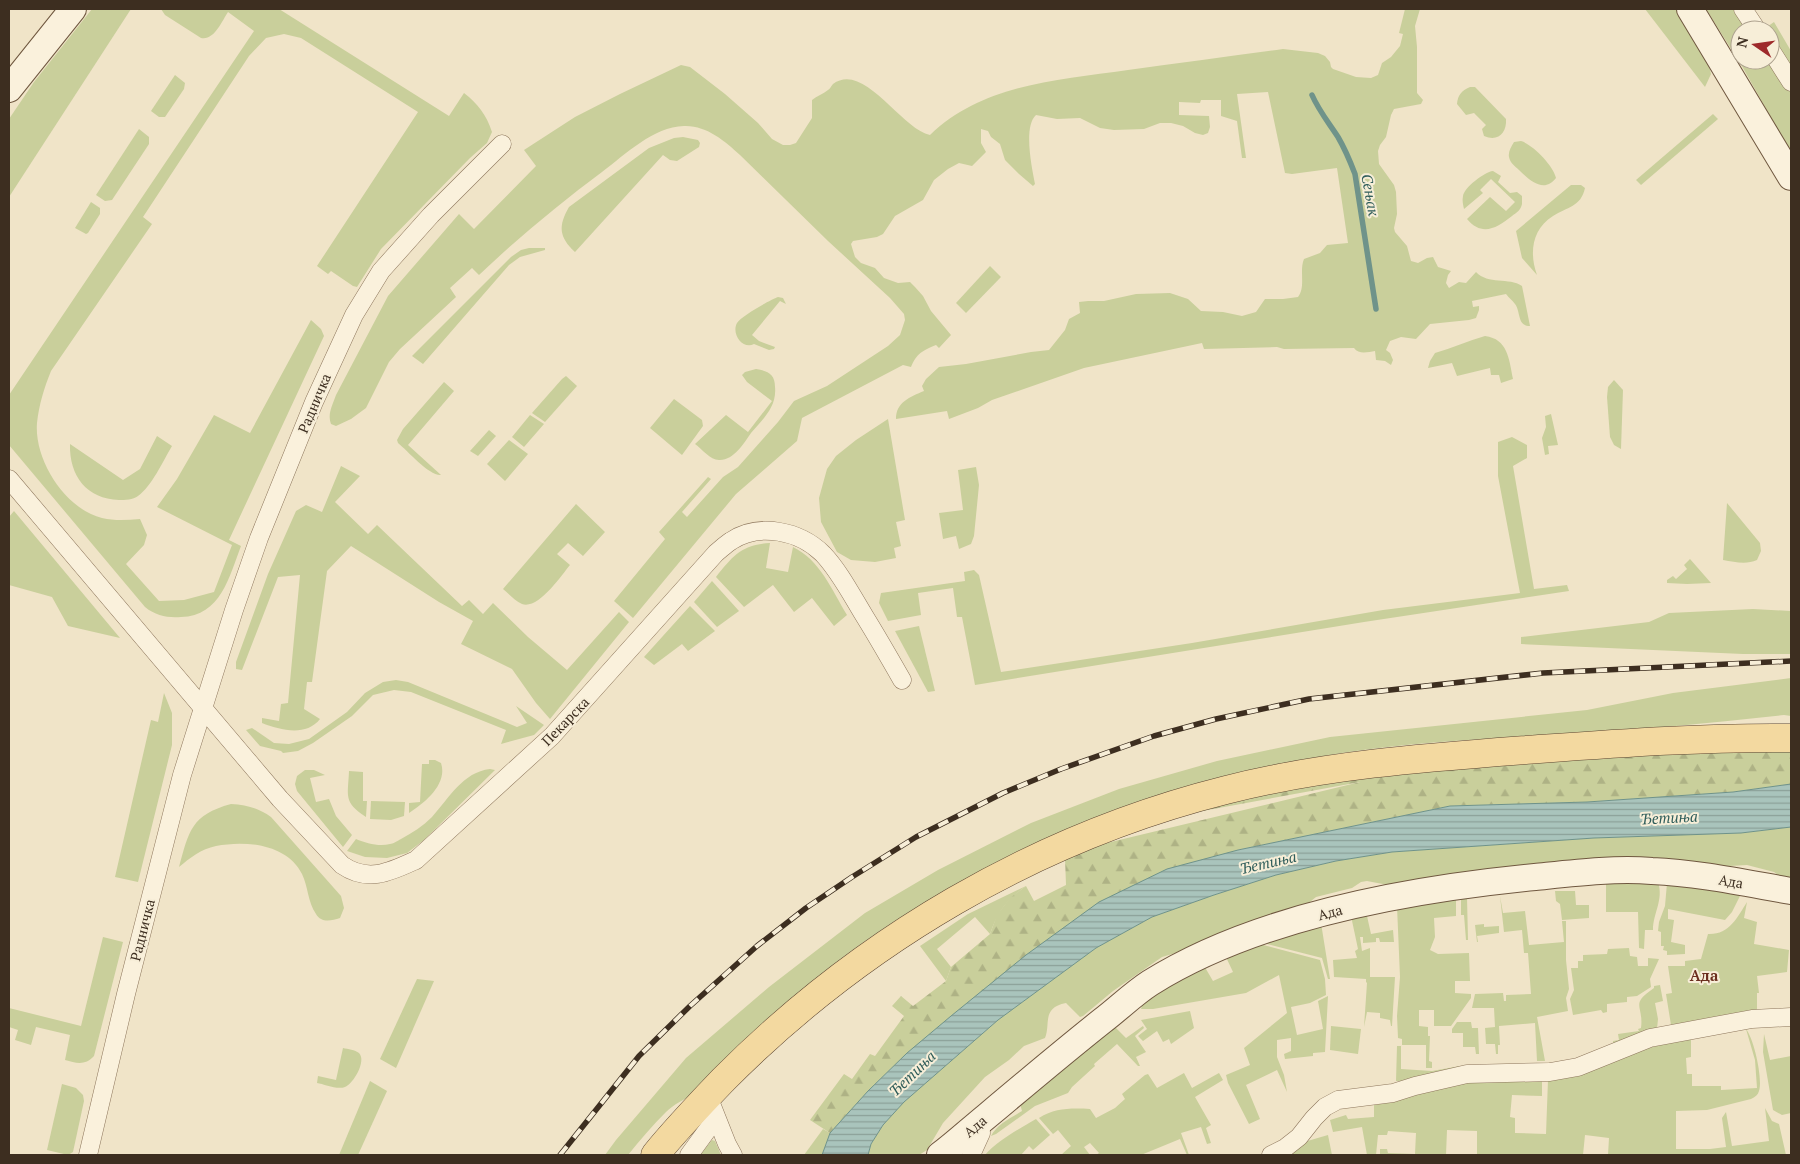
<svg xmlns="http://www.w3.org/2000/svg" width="1800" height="1164" viewBox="0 0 1800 1164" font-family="'PT Serif',serif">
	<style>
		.green { fill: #c9cf9b }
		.forest { fill: url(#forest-firs) }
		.water { fill: url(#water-rules); stroke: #6f938a }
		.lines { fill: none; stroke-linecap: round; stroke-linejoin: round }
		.stream { stroke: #6f938a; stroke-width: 5.5 }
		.street-casing { stroke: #8d765c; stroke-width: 19 }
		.secondary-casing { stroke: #6f573f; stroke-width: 28 }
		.primary-casing { stroke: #5b4430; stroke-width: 29 }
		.street { stroke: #faf1dc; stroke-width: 18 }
		.secondary { stroke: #faf1dc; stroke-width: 26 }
		.primary { stroke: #f3d9a0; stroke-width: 28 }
		.rail-casing { stroke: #3d2e20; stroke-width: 5.5 }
		.rail { stroke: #f7eed8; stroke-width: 4; stroke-dasharray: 11; stroke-linecap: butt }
		.labels { text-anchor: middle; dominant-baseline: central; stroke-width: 4; stroke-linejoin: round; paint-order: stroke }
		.street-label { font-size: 14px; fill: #3d2e20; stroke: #f7eed8 }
		.water-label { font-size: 15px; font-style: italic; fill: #2f5d5a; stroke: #f7eed8 }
		.neighbourhood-label { font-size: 15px; font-weight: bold; fill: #6b2e1e; stroke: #f7eed8 }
	</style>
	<defs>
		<pattern id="forest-firs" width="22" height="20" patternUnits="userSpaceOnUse" patternTransform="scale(1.25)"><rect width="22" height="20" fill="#c9cf9b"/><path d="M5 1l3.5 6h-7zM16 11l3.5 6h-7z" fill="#aeb285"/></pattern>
		<pattern id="water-rules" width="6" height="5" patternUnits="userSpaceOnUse" patternTransform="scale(1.25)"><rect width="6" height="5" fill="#a9c4bc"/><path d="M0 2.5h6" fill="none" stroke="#8ba098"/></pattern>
	</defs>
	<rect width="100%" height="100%" fill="#f0e4c8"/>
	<g class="green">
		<polygon points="92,9 131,9 9,197 9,119 34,82"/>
		<path d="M161,9h118l170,107 15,-23c14,11 22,21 28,39l-5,11 -17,15 -89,91 -24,38 -4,-1 -22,-15 -3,3 -11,-8 101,-154 -117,-74 -17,-4 -18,4 -17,18 -106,161 9,7 -101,147c-7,17 -12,34 -14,52 -3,37 28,86 65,95 13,3 25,2 38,1l7,16 -3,10 -18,19 33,37 25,-1 30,-8 18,-47 -75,-38 20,-28 37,-64 36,18 61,-113 10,9 3,7 -95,204 12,6c-12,31 -20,70 -60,71 -13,1 -25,-1 -36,-10l-136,-162v-50l245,-364 -26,-19c-6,9 -14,29 -27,26l-36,-23z"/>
		<path d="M1405,9h15l-5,17 2,21v46l6,7 -2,4 -27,5 -3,6 -5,22 -6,8 -2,6 1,13 15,21 2,7 1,22 -3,14 1,4 12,14 4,15 7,2 9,-5 6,-1 5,10 13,4 -3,4 -2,8 3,5 10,-6 7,1 10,-11c12,13 33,5 46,14l8,40c-13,0 -9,-14 -15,-22 -3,-4 -6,-6 -9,-10l-34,7 1,6 6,-1v4l-3,8 -7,2 -39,4 -14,15 -15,-2 -11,4 -4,9 4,3 3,7 -2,5 -6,-4 -9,-1 -1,-9c-7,1 -16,4 -21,-3l-70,1 -7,-2 -73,2 -2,-6 -118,25 -92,32 -14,8 -29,11 -2,-8 -51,8c0,-17 14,-22 28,-28l-2,-5 4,-7 13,-12 27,-3 65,-12 18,-2 16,-20 4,-11 11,-6 -1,-11 9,-1h16l32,-7 34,-1 18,6 13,12 22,1 19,4 14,-4 9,-13h18l15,-2c8,-10 1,-26 6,-38l16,-6 7,-8 21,-2 -11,-75 -45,6 -7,-1 -17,-81 -31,2 9,64h-4l-5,-37 -16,-5v-16h-20l-1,3 -21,-1v13l30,1 1,11 -2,6 -5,2 -8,-2 -12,-7 -12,-3h-11l-16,6 -30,1 -14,-2 -20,-10 -23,1 -21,-4c-13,12 -4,53 -1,69l-2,2 -14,-12 -14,-14 -5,-16 -9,-7 -3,-6 -7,-2v14l5,9 -14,14 -13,-3 -11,6 -14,11 -11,20 -28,16 -12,18 -6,3 -24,4 -2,3 4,13 6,6 14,5 9,10 14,5 12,-1 5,5 8,9 8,15 20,24 -12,13 -3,-3c-14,6 -19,8 -25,22l-8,-2 -101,53 -5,23 -61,53 -103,124 -19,-17 51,-62 -6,-7 49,-55 3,2 -29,33 5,5 36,-40 15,-10 40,-45 16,-21 33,-15 61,-40 12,-11 5,-15 -1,-6 -14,-16 -62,-57 -88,-86c-15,-14 -34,-30 -56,-29 -31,1 -58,28 -82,46 -43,32 -84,66 -123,103l-7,-7 -22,20 6,9 -56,52 -11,13 -23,46 -15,11 -15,7 -5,-2c-4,-10 2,-20 5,-29l52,-99 71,-82 15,15 62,-63 -12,-16 51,-33 45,-23 61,-29 9,2 35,27 33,29 14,16 11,6h7l6,-2 16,-25v-18c5,-4 11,-6 16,-10 2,-1 3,-4 5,-6 31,-23 68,45 97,51 53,-51 128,-55 198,-65 52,-7 104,-14 155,-21l35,4 7,3 5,6 1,5 2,2 23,8 15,1 7,-3 4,-12 9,-6 9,-11 3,-12 -4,-1z"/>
		<polygon points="1645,9 1676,9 1708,60 1711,74 1705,87"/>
		<polygon points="1706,9 1734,9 1749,30 1740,30 1740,60 1770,60 1791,92 1791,153 1743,68"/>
		<polygon points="1774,22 1791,51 1791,71 1770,38 1770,30 1764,29"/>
		<polygon points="175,75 185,83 184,89 165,117 159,117 151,111"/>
		<path d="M1470,87h5l31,32c1,14 -8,23 -22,17l-2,-7 4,-4 -12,-12 -8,2 -9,-11c1,-9 4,-13 13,-17z"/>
		<polygon points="1713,114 1718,119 1641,185 1636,180"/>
		<polygon points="139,129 149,137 149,144 112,200 105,201 96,195"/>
		<path d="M683,137l15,3 2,3 -1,4 -22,14 -7,-1 -7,-5 -88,97c-16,-15 -17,-26 -6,-45l80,-59 25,-10z"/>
		<path d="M1521,141c11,3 33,25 35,37 -12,16 -27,2 -37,-8 -4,-4 -9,-7 -10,-13 -1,-5 2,-10 5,-15z"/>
		<path d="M1493,171l8,5 -3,6 12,11 7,-1 5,4c0,3 0,5 0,8 -1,6 -6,9 -10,12 -15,12 -30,21 -45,3l23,-22 16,14 9,-9 -24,-23 -11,11 3,3 -19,16c-1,-4 -2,-9 -1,-13 1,-8 21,-24 30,-25z"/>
		<path d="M1571,185h10l4,3c-4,19 -18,19 -32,28 -21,13 -24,37 -16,59l-15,-17 -6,-27z"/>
		<polygon points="91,202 100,208 100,214 88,233 86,234 75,228"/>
		<polygon points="529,248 545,248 545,250 520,257 509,265 423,364 412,356 511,257 521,250"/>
		<polygon points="990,266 1001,277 966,313 956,303"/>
		<path d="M778,297l5,1 3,6 -6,-3 -28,34 7,6 16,6 -1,2 -5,1 -15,-6c-11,6 -23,-10 -17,-21 4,-7 33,-23 41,-26z"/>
		<path d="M1485,336c23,3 24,23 28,43l-12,4 -2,-8h-8l-1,-7 -33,8 -5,-13 -24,5 2,-7 5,-8c17,-5 33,-12 50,-17z"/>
		<path d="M756,369c12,2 19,5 19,18 2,20 -12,32 -24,46 -7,10 -17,27 -31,27 -9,1 -18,-11 -25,-16l31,-29 22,17 24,-31 -25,-19 -5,-7 3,-3z"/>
		<polygon points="566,376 577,386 545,422 532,413 562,379"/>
		<polygon points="1614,380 1623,390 1621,449 1614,445 1610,437 1607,397 1608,387"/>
		<path d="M444,382l10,9 -46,54 33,30c-12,1 -33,-24 -43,-32l-1,-3 6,-11z"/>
		<polygon points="674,399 702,420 703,426 682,455 650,428"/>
		<polygon points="1551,414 1558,445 1548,446 1549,454 1545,455 1542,438 1546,427 1545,416"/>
		<polygon points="530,415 544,424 524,447 512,437"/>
		<polygon points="888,419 905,520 896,522 901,546 894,548 896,558 875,562 851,560 837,552 821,522 819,498 827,469 836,456 856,440"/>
		<polygon points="489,430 496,436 478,456 470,451"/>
		<path d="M157,436l15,10c-9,15 -20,40 -34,50 -5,4 -13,4 -19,4 -32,-1 -50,-24 -49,-56l53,36 17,-11z"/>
		<polygon points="1512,437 1527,445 1527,458 1513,466 1534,589 1567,585 1569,591 1364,622 975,685 962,617 957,617 953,588 918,593 921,615 888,621 879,603 881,593 965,581 964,572 974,570 979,575 1001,672 1192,643 1383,610 1520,593 1498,476 1498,442"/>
		<polygon points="509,440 528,454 505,481 487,464"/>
		<path d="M341,466l19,10 -25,26 33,32 9,-9 85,81 7,-6 14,14 10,-11 35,34 39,33 52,-58 10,10 -79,97 -14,-16 -24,-34 -51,-25 12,-23 -34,-19 -88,-56 -24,25 -15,111h-5l-3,27 16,10c-14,18 -40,11 -58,4v-5l17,3 2,-17 7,-1 12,-128 -22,2 -36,93 -6,-1v-7l32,-88 28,-63 10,-6 16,7z"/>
		<polygon points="976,467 979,485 974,536 971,544 959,549 956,536 943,539 939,513 963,510 958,470"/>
		<path d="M1727,503l33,40 1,8 -4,9c-11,5 -22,2 -34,0z"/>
		<path d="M576,504l29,28 -22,24 -15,-13 -11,11 13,11c-9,11 -32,45 -48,39 -7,-3 -13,-10 -19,-15z"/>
		<polygon points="14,511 120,638 68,626 52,597 9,585 9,517"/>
		<path d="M770,543l-4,25 22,4 5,-25c27,13 39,43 54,68l-13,11 -22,-28 -18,14 -21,-27 -29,22 -28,-30c17,-21 25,-32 54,-34z"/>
		<polygon points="1690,559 1711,583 1687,584 1667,583 1667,580 1673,576 1676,579 1687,569 1684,565"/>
		<polygon points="712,581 739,611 717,627 694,602"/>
		<polygon points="690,606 715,631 688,651 682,644 654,665 644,657"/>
		<polygon points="1753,609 1791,611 1791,654 1743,654 1521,644 1521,637 1649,622 1669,613"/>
		<polygon points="919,626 935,691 928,692 895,631"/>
		<path d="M1791,678v38l-7,-1c-74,8 -149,15 -224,20 -73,4 -146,7 -218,18 -177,28 -347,94 -492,199 -41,30 -78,66 -115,102 -14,13 -27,29 -42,40 -9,6 -19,10 -27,18 -13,13 -26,28 -38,43h-23l11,-15 70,-82 83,-71 96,-74 73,-43 93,-47 88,-34 98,-28 113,-24 257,-27 86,-17z"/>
		<polygon points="396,680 408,682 517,727 527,723 516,706 544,725 534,735 501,744 506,730 411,692 394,690 373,695 352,716 313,743 298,751 283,753 281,751 260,746 246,730 252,728 274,743 289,744 309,739 347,712 365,693 383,682"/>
		<polygon points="164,693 172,713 172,745 138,882 115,877 151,720 158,722"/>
		<path d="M429,760h6l6,3c7,21 -16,40 -32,50v-10l11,-1 2,-38h7z"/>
		<path d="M490,769l5,1 -71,70 -17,13 -20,5 -22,-1 -18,-6 9,-12c10,4 23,8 34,5 3,0 7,-3 11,-5 11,-6 22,-13 31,-22 17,-19 31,-45 58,-48z"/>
		<polygon points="305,770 314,770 325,775 310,778 316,802 329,799 336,816 352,835 343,847 297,791 295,784 297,776"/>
		<path d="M349,771l14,1v29h4l-1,16c-23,-15 -18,-21 -17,-46z"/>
		<polygon points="371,801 405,802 404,816 391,820 370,819"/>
		<path d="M231,804c16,1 27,4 40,13l70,79 3,12 -4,10c-9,3 -19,5 -24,-4 -8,-11 -8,-28 -14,-40 -15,-30 -57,-34 -86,-28 -15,3 -26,12 -37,21 10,-36 12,-52 52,-63z"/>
		<path d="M1791,827v53l-9,-2 -8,-6 -27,-7 -359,20 -21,-4 -6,1 -9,6 -36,9 -11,9 -119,44 -24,7 -49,34 -30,25 -3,1 -14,-14c-25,5 -15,21 -21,35l-21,8 -15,14 -24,17 -42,46 -16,27 -8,5h-51l3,-11 12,-19 21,-23 94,-82 98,-72 56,-31 62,-22 62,-20 60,-14 56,-9 202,-14 147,-5z"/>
		<path d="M1606,882h52c6,18 -5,31 -5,48h-8l-1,19 -5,-1 -1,-36h-32z"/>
		<polygon points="1667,883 1741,894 1732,912 1725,920 1668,909 1668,919 1674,920 1671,942 1685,945 1685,954 1667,955 1667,951 1663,950 1664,946 1661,946 1661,932 1658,931 1659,922 1665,906"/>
		<path d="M1026,886c-20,15 -28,25 -36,48l-15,-17 -38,32 14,18 -5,14 -26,-35 48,-32z"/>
		<polygon points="1555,891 1575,891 1576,905 1589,905 1589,918 1562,920 1560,904 1556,901"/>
		<polygon points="1500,896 1503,913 1525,911 1529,945 1564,942 1562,921 1566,921 1566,960 1569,989 1566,998 1568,1011 1537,1017 1545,1061 1537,1061 1535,1023 1499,1026 1500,1045 1498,1045 1498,1054 1496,1054 1495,1044 1486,1044 1485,1028 1495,1027 1494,1008 1472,1008 1475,994 1503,993 1504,1001 1506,1001 1506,995 1531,994 1528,953 1524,953 1522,930 1504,932"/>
		<polygon points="1467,897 1468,940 1466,940 1464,915 1461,915 1461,899"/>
		<polygon points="1456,900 1456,916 1434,918 1435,937 1430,950 1438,954 1469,953 1470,981 1455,981 1455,993 1471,994 1471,998 1451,1026 1434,1026 1434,1010 1419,1010 1419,1026 1428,1027 1428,1036 1430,1036 1429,1061 1432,1062 1432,1068 1426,1068 1426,1045 1402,1045 1402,1039 1398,1038 1397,1016 1400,977 1397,906"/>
		<path d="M1747,902l-3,16 13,4 -3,22 35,6 -2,22 -30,4 2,17h-2v18l-86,14 -5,-31 6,-1 -4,-27h17v-5l16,-2 7,-25c21,1 29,-16 39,-32z"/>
		<polygon points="1351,916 1367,916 1371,934 1393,930 1394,942 1380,942 1379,938 1376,938 1376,942 1363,943 1363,937 1360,937 1362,951 1370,948 1370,977 1395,977 1392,1026 1391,1026 1390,1020 1380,1018 1380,1013 1367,1012 1364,1027 1367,983 1366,982 1366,979 1334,977 1333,960 1357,958 1355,951 1358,949"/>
		<polygon points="1321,923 1330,979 1328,979 1322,958 1259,942"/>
		<polygon points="1484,924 1484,927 1499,926 1499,933 1477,936 1478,942 1477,942 1475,925"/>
		<path d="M103,937l20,5 -29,114c-9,10 -18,7 -29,4l5,-25 -34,-8 -5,18 -16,-5 3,-10 -9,-3v-19l72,18z"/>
		<polygon points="1256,943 1320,960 1325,979 1326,995 1310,1003 1291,1007 1297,1035 1323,1029 1318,1001 1328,996 1325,1052 1313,1053 1313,1056 1285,1059 1284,1054 1291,1051 1291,1038 1277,1040 1277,1057 1284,1075 1287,1092 1277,1070 1246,1085 1260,1119 1249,1124 1228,1083 1226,1075 1250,1065 1244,1048 1287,1013 1279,975 1246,993 1153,1009 1141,1009 1142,1006 1137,1004 1203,964 1213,981 1233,972 1225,955"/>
		<polygon points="1629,948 1630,956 1637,957 1638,966 1648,966 1648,958 1659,959 1650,979 1651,987 1637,996 1627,997 1627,1002 1607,1004 1607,1012 1603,1013 1601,1010 1573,1015 1570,999 1574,990 1571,968 1578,968 1578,961 1583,961 1583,955 1607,954 1608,949"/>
		<polygon points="417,979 434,981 396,1068 380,1059"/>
		<path d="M1660,985l3,16 -8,2 3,16 -1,10 -43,18 -1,-6 6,-1 -1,-6 21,-3 -1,-2 3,-1c3,-23 -12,-23 13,-40v-2z"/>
		<polygon points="1190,1011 1194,1028 1171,1044 1169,1039 1163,1042 1157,1031 1143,1041 1138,1036 1147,1029 1141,1020"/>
		<polygon points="1457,1022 1471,1022 1472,1028 1478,1028 1479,1054 1476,1054 1475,1047 1463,1047 1463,1033 1452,1033 1452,1029"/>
		<path d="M1114,1026l12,12 17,-12 1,2 -9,8 11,16 -10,5 4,9h-2l-21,-22 -23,20 1,2 -23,21 -4,6 -33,13 -39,28 -5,2c6,-12 20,-18 31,-25l-3,-11z"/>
		<polygon points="1331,1026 1361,1029 1358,1054 1330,1050"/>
		<path d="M1746,1029c8,10 17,50 13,62 -1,4 -4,6 -8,8l-44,11 -31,1v38h34l16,-2 -4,-29 4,-6 6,34 37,-5 -4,-33 7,13 7,3 7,31h-178l1,-17 -24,-3 -2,20h-106v-24l-30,-1 -1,25h-66v-6h7l1,4 27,1 1,-21 -28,-2 -1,4h-9l-2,20h-9l-5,-28 -29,5 -3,-12 16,-5 2,4 26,-2v-12c30,-5 60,-18 90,-22 26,-4 53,-3 78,-3v16l-30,-1 -2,22 5,1v15l31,1 2,-54 31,-4 65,-27 47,-11v19l-5,1 1,16h5v12h29v4l36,-2 -2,-28z"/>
		<polygon points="1764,1034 1770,1060 1791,1056 1791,1113 1782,1115 1773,1110 1763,1052"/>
		<polygon points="1397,1046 1401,1046 1401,1069 1432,1071 1460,1066 1461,1068 1407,1081 1396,1081"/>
		<path d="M343,1048c5,1 12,2 16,5 8,8 -6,31 -14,34 -8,3 -21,-3 -28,-4l1,-7 18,4z"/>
		<path d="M1184,1073l8,15 27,-15 4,7 -28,17 16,28 -5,3 5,15 -4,1 -6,-17 -20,6 8,22h-2l-7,-16 -39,16h-45l3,-2 -9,-10 -6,4 6,8h-29l10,-9 -13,-16 -5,4 -14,-16c16,-10 32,-10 51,-9l6,9 19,-10 10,-9 -3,-5 23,-19 3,-1 9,14z"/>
		<polygon points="370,1081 387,1091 358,1155 339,1155"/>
		<polygon points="62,1084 76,1088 83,1095 84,1101 73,1152 68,1155 47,1150"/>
		<path d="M1036,1119l14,16 -17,15 -4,-4 -8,9h-36c13,-15 34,-26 51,-36z"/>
		<polygon points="823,1129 830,1133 822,1155 804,1155"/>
		<polygon points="1328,1135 1332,1155 1286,1155 1304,1142"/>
		<polygon points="712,1140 715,1141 721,1155 700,1155"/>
	</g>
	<polygon class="forest" points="1791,750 1791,784 1733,792 1587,802 1450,806 1238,850 907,1053 868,1091 830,1133 810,1120 844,1074 852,1079 870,1054 875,1056 904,1016 892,1006 901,996 913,1006 946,981 951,967 990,934 997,915 1010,898 1026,886 1034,901 1066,885 1065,858 1090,847 1360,782 1186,814 1277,791 1357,778 1631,754"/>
	<polygon class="water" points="1791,784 1791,827 1741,833 1594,838 1392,852 1336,861 1276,875 1214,895 1152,917 1096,948 998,1020 904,1102 883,1125 871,1144 868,1155 822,1155 830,1133 868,1091 907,1053 951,1016 1026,955 1099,902 1167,869 1238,850 1450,806 1587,802 1733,792"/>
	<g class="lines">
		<path class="stream" d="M1312,95c7,16 17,28 26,42 7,12 12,24 17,37l21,135"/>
		<g class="street-casing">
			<g id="street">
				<polyline points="1743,9 1757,30"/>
				<polyline points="1770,49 1791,82"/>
				<path d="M9,479l271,320 62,66c26,18 48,7 74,-5l136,-124 164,-183c5,-4 10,-9 15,-12 28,-19 69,-10 92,13 17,18 29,42 42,63 13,21 25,42 37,63"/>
				<polyline points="708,1096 727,1144 733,1155"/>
				<polyline points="88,1155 126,994 182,775 234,610 259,538 314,402 354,315 381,271 431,215 502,144"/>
				<polyline points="689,1155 716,1118"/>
				<polyline points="971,1155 981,1133 980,1122"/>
				<polyline points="1271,1155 1285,1148 1299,1137 1314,1118 1325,1107 1338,1100 1393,1093 1415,1086 1467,1074 1550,1072 1578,1067 1650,1038 1752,1019 1791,1017"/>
			</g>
		</g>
		<g class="secondary-casing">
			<g id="secondary">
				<polyline points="1690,9 1791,177"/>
				<polyline points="9,89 73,9"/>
				<path d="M940,1155c16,-12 31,-26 47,-39 38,-32 76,-64 115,-95 16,-12 31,-27 48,-38 107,-67 261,-94 385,-106 39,-4 79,-9 117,-6 47,2 93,12 139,20"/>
			</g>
		</g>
		<g class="primary-casing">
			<path id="primary" d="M655,1155c21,-26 45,-51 68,-75 138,-139 312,-242 503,-290 102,-26 208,-33 313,-41 84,-6 168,-12 252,-11"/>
		</g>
		<use href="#street" class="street"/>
		<use href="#secondary" class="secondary"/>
		<use href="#primary" class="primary"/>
		<g class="rail-casing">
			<polyline id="rail" points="560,1155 639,1056 690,1006 757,946 806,908 852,877 916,837 1003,793 1061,769 1154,736 1216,719 1309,699 1543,673 1791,661"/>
		</g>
		<use href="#rail" class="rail"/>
	</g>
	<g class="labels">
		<g class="street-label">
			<text transform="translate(314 403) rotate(-67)">Радничка</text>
			<text transform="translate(565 721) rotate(-46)">Пекарска</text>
			<text transform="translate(1731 881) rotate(10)">Ада</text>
			<text transform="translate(1330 912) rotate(-15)">Ада</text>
			<text transform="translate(142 930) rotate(-76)">Радничка</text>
			<text transform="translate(975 1126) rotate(-40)">Ада</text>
		</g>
		<g class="water-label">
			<text transform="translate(1371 195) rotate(80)">Сењак</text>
			<text transform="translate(1669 817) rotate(-3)">Ђетиња</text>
			<text transform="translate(1268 862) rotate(-13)">Ђетиња</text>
			<text transform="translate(912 1073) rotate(-44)">Ђетиња</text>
		</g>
		<g class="neighbourhood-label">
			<text x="1704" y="975">Ада</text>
		</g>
	</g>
	<rect width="1800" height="1164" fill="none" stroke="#3d2e20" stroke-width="20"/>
	<g transform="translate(1755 45) rotate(283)"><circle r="24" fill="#f7eed8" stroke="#ada18e"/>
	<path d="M0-4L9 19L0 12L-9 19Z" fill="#9e2a2b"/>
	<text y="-8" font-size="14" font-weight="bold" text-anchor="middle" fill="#3d2e20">N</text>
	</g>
</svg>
